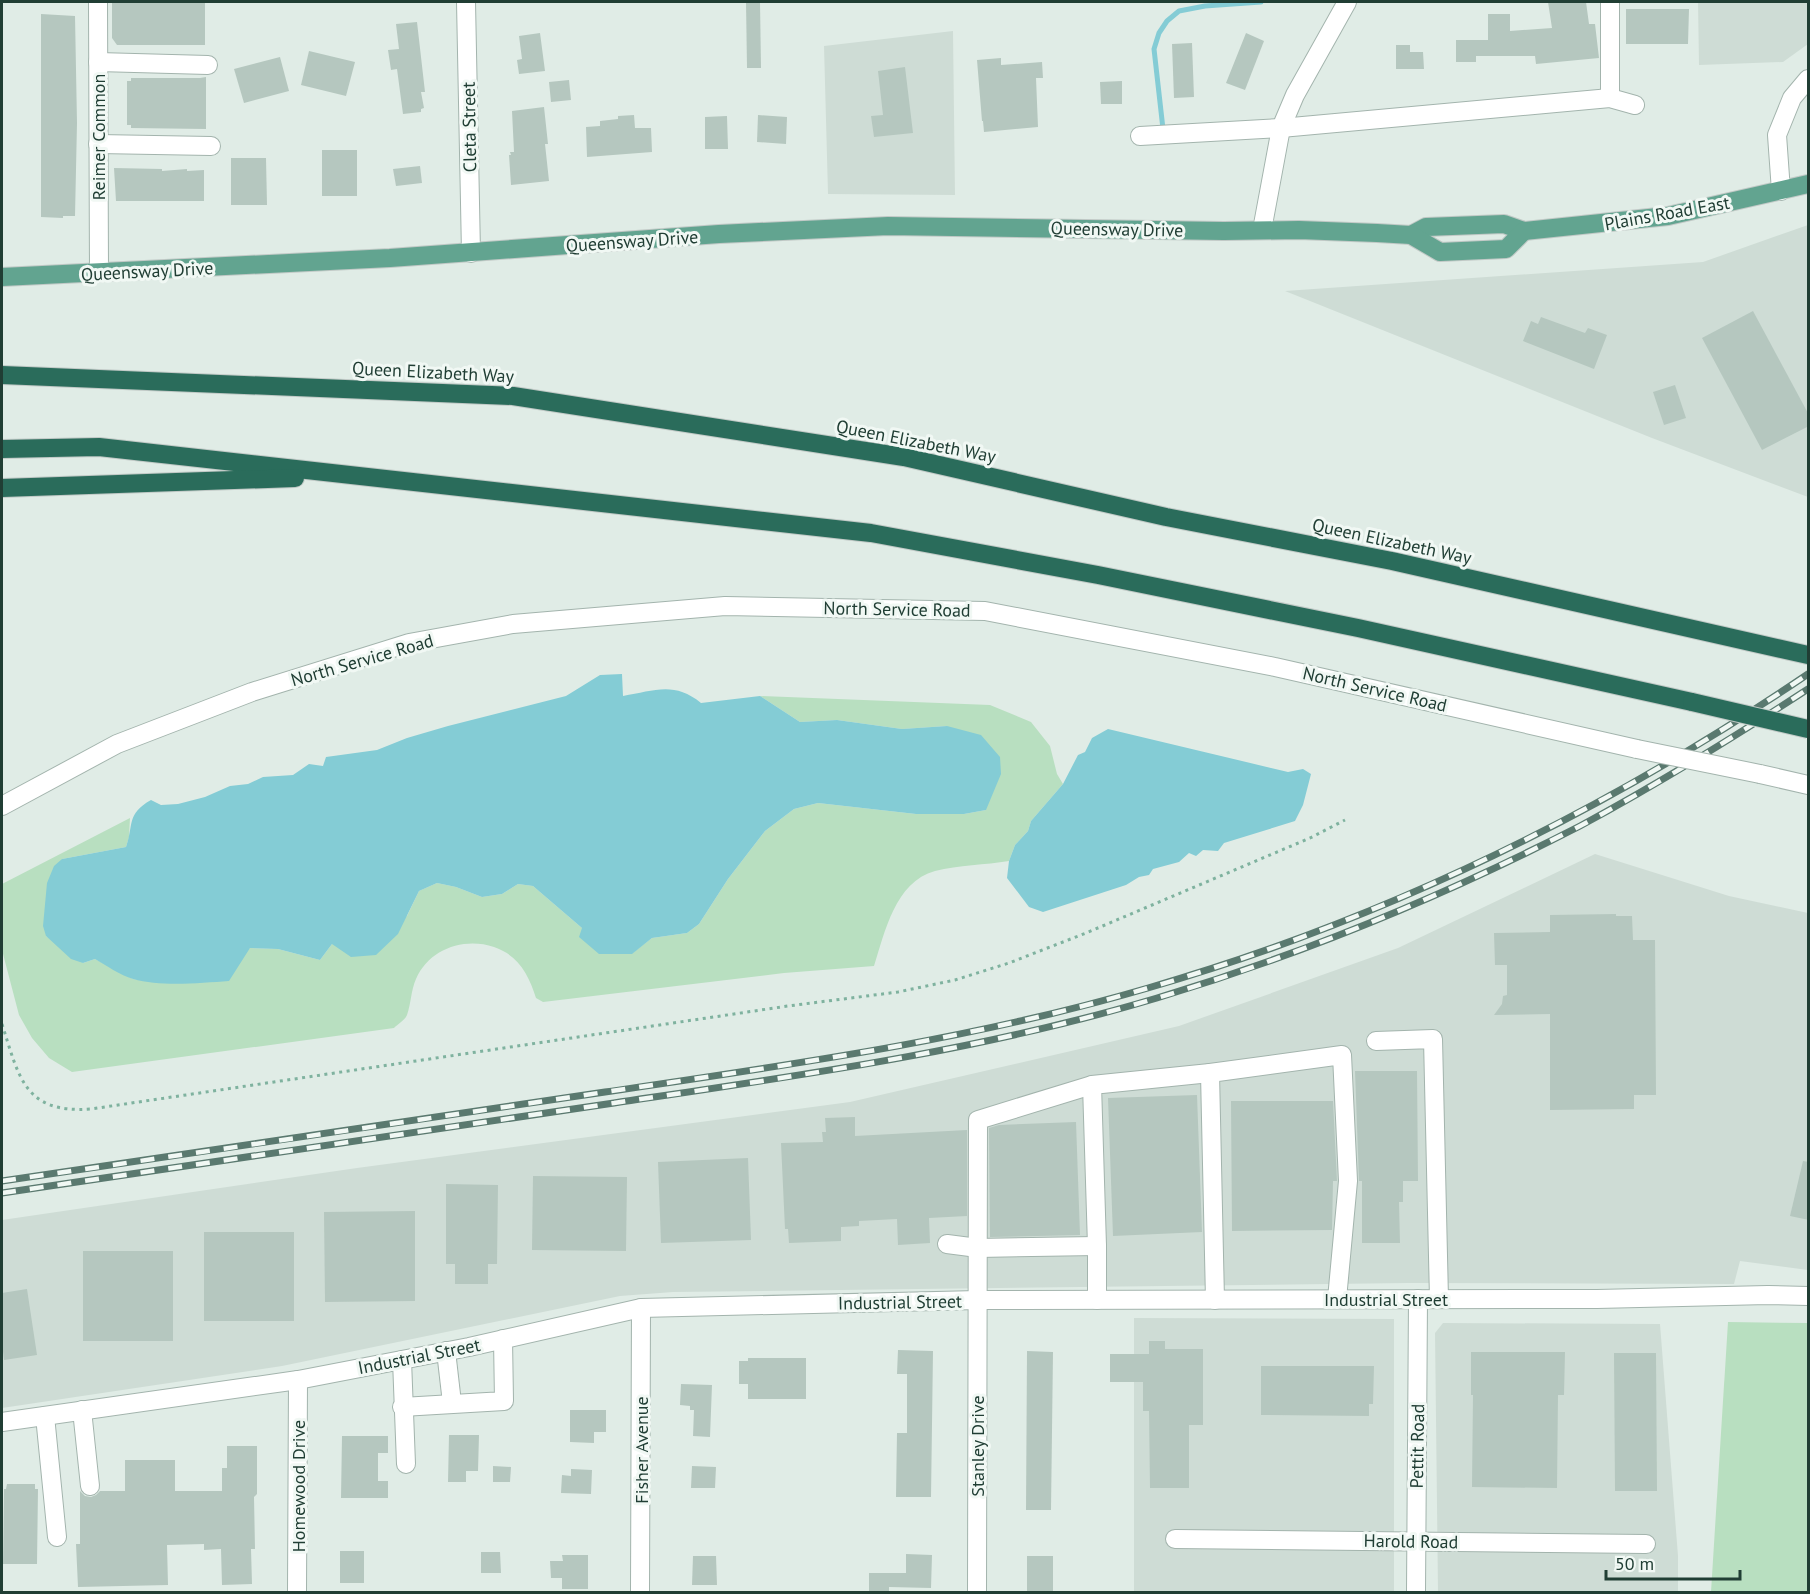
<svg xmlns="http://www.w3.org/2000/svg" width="1810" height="1594" viewBox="0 0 1810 1594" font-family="'PT Sans',sans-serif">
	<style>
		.built { fill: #cedcd5 }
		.green { fill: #b8dfc0 }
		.water { fill: #84ccd5 }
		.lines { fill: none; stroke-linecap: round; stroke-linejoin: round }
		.stream { stroke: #84ccd5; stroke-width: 5 }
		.building { fill: #b5c7bf }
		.minor-casing { stroke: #a3b4ad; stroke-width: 20 }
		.major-casing { stroke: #c1c9c6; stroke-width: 20 }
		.highway-casing { stroke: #c1c9c6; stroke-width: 20 }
		.path { stroke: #7fb29f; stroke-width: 3; stroke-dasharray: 3 4.5; stroke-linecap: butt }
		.minor { stroke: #fff; stroke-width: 18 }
		.major { stroke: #62a490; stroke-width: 18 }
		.highway { stroke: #2a6c5b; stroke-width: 18 }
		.rail-casing { stroke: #5a796f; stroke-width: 7 }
		.rail { stroke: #f1f8f4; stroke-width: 4.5; stroke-dasharray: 14; stroke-linecap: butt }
		.minor-bridge-casing { stroke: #a3b4ad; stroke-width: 20; stroke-linecap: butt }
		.highway-bridge-casing { stroke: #c1c9c6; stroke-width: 20; stroke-linecap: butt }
		.minor-bridge { stroke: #fff; stroke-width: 18 }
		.highway-bridge { stroke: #2a6c5b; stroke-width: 18 }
		.labels { text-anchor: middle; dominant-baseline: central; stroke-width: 6; stroke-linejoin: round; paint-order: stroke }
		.street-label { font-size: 18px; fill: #203e34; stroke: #f1f8f4 }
	</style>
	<rect width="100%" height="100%" fill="#e0ece6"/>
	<g class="built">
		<polygon points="1698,2 1808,2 1808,44 1783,62 1699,65"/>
		<polygon points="953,31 955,195 828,194 824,46"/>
		<polygon points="1808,225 1808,497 1652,438 1285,291 1703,262"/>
		<polygon points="1595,854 1729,896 1808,913 1808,1270 1740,1261 1734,1284 1408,1283 673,1292 620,1296 282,1366 2,1408 2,1220 357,1168 850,1102 1179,1026 1398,948"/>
		<polygon points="1134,1318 1394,1319 1394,1592 1134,1592"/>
		<polygon points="1443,1323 1660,1324 1678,1556 1678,1592 1438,1592 1435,1333"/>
	</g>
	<g class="green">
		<path d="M760,696l230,9 41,17 19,24 7,28 6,10 -32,37 -3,10 -13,14 -6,16c-24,4 -50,4 -74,10 -40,11 -50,61 -61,95l-90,7 -241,29 -7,-4c-7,-23 -18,-43 -42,-51 -30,-10 -65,2 -78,32 -5,11 -5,25 -9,36 -2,5 -9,9 -13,13l-322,44 -23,-14 -17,-20 -13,-23 -17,-65v-66l128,-66 -1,19 -3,10 -64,12 -16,77 37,27 12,-4 38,20 23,3 40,1 54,-35 28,1 42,11 12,-16 75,-28 12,-25 18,-8 19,4 26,10 20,-3 16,-10 15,2 49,42 49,26 21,-16 35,-5 12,-9 29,-45 37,-48 29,-22 24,-6 98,11h48l22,-4 -39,-84 -45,3 -65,-9 -37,2z"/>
		<polygon points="1728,1322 1808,1323 1808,1592 1711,1592"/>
	</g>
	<g class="water">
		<path d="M622,674l1,22c31,-5 51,-15 78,7l59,-7 40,26 37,-2 65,9 45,-3 34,9 19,22 1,17 -15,36 -22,4h-48l-98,-11 -24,6 -29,22 -37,48 -29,45 -12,9 -35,5 -20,16h-33l-20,-17 3,-9 -49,-42 -15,-2 -16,10 -20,3 -26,-10 -19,-4 -18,8 -21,43 -22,21 -25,2 -19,-13 -12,16 -42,-11 -28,-1 -21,33c-29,2 -68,6 -96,-2 -13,-4 -26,-13 -38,-20l-12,4 -12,-4 -25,-23 -3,-10 4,-43 7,-17 8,-7 64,-12c8,-22 0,-33 25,-47l10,5 17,-1 27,-7 25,-11 18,-2 15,-7 30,-2 16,-11 14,2 3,-9 51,-7 30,-12 41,-12 118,-30 34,-21z"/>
		<polygon points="1108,729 1288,772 1303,769 1311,774 1303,805 1295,821 1224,843 1218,851 1203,850 1196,856 1189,853 1179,862 1153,869 1149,875 1139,877 1126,885 1043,912 1029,907 1007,878 1009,861 1015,845 1028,831 1031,821 1063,784 1078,755 1085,752 1092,738"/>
	</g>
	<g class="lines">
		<polyline class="stream" points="1163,129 1154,49 1159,33 1167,21 1179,11 1205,6 1261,2"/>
	</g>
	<g class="building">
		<polygon points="112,2 205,2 205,45 117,45 112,38"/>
		<polygon points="746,2 760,2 761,68 747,68"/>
		<polygon points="1548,2 1586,2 1589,24 1595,24 1599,58 1536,64 1535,56 1476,56 1476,62 1456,62 1456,40 1488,40 1488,14 1510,14 1510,31 1552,28"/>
		<polygon points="1626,9 1689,9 1688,44 1626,44"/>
		<polygon points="41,14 75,16 77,123 75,216 63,216 63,218 41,217"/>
		<polygon points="417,22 425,92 421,92 424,108 421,109 421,112 403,114 397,69 391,70 388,50 399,49 396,24"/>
		<polygon points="540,33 545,71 519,74 517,60 522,59 519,36"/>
		<polygon points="1246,33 1264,41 1245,90 1226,83"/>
		<polygon points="1192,43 1194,97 1174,98 1172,44"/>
		<polygon points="1396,45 1410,45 1410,52 1423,52 1424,69 1396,69"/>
		<polygon points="309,51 355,62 346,96 301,85"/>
		<polygon points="280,57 289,91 244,103 234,69"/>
		<polygon points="1001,58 1001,65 1042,62 1043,78 1036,78 1038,127 984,132 983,121 982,121 977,60"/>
		<polygon points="905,67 913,133 874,137 871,116 883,115 878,71"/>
		<polygon points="206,77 206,129 131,128 131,125 127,125 127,81 131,81 131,78 200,78"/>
		<polygon points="569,80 571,100 551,102 549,82"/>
		<polygon points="1122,81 1122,104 1101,104 1100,82"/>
		<polygon points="544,107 548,144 545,144 549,181 511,185 509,155 511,155 510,152 514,152 512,111"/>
		<polygon points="634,115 635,128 651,128 652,152 587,157 586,127 600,126 600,121 618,119 618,116"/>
		<polygon points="758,115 787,117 786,144 757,142"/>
		<polygon points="727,116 728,149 705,149 705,117"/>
		<rect x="322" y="150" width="35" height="46"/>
		<polygon points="231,158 266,158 267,205 231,205"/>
		<polygon points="420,166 422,183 396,186 393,169"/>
		<polygon points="114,168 162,169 162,171 187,169 187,171 204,170 204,201 116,201"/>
		<polygon points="1753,311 1809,415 1809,426 1762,450 1702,338"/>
		<polygon points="1541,317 1585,333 1588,328 1607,335 1594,369 1523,341 1531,321 1538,324"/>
		<polygon points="1675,385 1686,418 1664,425 1653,392"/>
		<polygon points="1616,914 1616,916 1632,916 1633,940 1655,940 1656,1095 1634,1095 1634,1109 1550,1110 1550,1014 1494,1015 1502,1004 1503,996 1507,995 1507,965 1495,965 1494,933 1550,932 1550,915"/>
		<polygon points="1355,1071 1417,1071 1418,1181 1403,1181 1403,1202 1399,1202 1400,1243 1362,1243 1362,1181 1359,1181"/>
		<polygon points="1197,1095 1202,1232 1113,1236 1108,1098"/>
		<polygon points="1231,1101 1333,1101 1337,1181 1333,1181 1332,1230 1232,1231"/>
		<polygon points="855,1117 855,1136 967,1130 967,1216 929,1218 930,1243 898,1245 897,1219 859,1221 859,1226 841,1227 841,1241 789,1243 788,1229 785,1229 781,1143 823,1142 822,1132 826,1132 825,1118"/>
		<polygon points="1076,1122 1080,1235 990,1237 989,1128 999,1125"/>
		<polygon points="748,1158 751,1240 661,1243 658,1162"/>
		<polygon points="1803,1161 1809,1162 1809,1220 1790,1216"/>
		<polygon points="533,1176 627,1177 626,1251 532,1250"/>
		<polygon points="446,1184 498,1185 497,1264 488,1264 488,1284 455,1284 455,1264 446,1264"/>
		<polygon points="415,1211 415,1301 325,1302 324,1212"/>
		<rect x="204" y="1232" width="90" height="89"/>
		<rect x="83" y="1251" width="90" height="90"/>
		<polygon points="27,1289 37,1355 4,1360 2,1343 2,1293"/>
		<polygon points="1149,1341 1165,1341 1165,1349 1203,1349 1203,1425 1189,1425 1189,1488 1150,1488 1149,1411 1143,1411 1143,1382 1110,1382 1110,1354 1149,1354"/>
		<polygon points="898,1350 933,1351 931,1497 896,1497 897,1433 907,1433 907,1374 897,1374"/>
		<polygon points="1027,1351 1053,1352 1051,1510 1026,1510"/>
		<polygon points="1471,1352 1565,1352 1564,1395 1558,1395 1557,1488 1472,1487 1473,1395 1471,1395"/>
		<polygon points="1614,1353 1656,1353 1657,1491 1615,1491"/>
		<polygon points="748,1358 806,1358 806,1399 748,1399 748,1384 739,1384 739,1361 748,1361"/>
		<polygon points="1261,1366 1374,1366 1373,1404 1369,1404 1369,1416 1261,1415"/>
		<polygon points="681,1384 712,1385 710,1437 693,1436 694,1410 690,1410 690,1406 680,1405"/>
		<polygon points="570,1410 606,1410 606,1432 594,1432 594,1443 570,1442"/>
		<polygon points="449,1435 479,1435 478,1471 466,1471 466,1482 448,1482"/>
		<polygon points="342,1436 388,1436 388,1453 378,1453 378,1481 388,1481 388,1498 341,1498"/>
		<polygon points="227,1446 257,1446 257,1494 254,1497 255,1549 251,1549 252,1584 222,1585 221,1549 204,1550 204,1544 167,1545 168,1585 78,1587 76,1544 80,1544 80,1491 85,1496 91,1497 96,1495 100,1491 125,1491 125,1460 175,1460 175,1491 222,1491 222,1468 227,1468"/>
		<polygon points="493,1466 511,1467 510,1482 493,1482"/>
		<polygon points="692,1466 716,1467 715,1488 691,1488"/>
		<polygon points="571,1469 592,1470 591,1494 561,1493 562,1475 571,1476"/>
		<polygon points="7,1484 35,1484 35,1489 38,1489 37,1564 3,1564 4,1489 6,1489"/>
		<rect x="340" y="1551" width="24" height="32"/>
		<polygon points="481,1552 500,1552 501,1573 481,1573"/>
		<polygon points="906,1554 932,1555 931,1588 889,1587 889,1592 869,1592 869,1573 906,1573"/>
		<polygon points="562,1555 588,1555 588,1589 562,1589 562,1578 551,1578 550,1561 563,1561"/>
		<polygon points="693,1556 716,1556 717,1585 692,1585"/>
		<rect x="1027" y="1556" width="26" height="35"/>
	</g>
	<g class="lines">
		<g class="minor-casing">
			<g id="minor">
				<polyline points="98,2 99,273"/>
				<polyline points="466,2 471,253"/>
				<polyline points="1610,2 1610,98"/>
				<polyline points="98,62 208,65"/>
				<polyline points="1140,136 1281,128 1610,98 1635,105"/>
				<polyline points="98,144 211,146"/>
				<polyline points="1781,191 1777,135 1792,98 1808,79"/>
				<polyline points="1262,230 1281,128 1295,95 1347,2"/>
				<polyline points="1760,774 1808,785"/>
				<polyline points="2,806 117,744 252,692 409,643 513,624 725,606 985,611 1275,667 1637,749"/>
				<polyline points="1376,1041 1433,1039 1439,1299"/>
				<polyline points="947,1244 978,1248 1097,1246"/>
				<polyline points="1097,1300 1097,1246 1092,1085 1210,1073"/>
				<polyline points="1215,1300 1210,1073 1342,1055 1348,1181 1337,1299"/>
				<polyline points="446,1351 452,1403"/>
				<polyline points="402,1360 406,1464"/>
				<polyline points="402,1407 504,1401 503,1339"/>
				<polyline points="82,1410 90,1486"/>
				<polyline points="45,1416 57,1537"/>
				<polyline points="2,1422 298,1380 469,1347 641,1308 978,1300 1597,1299 1768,1295 1808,1296"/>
				<polyline points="1175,1539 1646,1544"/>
				<polyline points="297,1592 298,1380"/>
				<polyline points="640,1592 641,1308"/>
				<polyline points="977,1592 978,1120 1092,1085"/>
				<polyline points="1416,1592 1418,1299"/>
			</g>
		</g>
		<g class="major-casing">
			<g id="major">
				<polyline points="1411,235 1426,227 1504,224 1524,231 1668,216 1808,184"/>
				<polyline points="2,277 390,258 719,234 888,226 1224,231 1299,230 1377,233 1411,235 1440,252 1506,249 1524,231"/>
			</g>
		</g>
		<g class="highway-casing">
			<g id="highway">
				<polyline points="2,375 513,396 904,457 1166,517 1392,561 1808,655"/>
				<polyline points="2,449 99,447 871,533 1098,575 1358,628 1692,702"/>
				<polyline points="2,488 295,478"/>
			</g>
		</g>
		<path class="path" d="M2,1024c17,53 22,90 89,85l697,-103 110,-14 57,-12 54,-17 77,-30 224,-95 35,-18"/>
		<use href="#minor" class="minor"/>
		<use href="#major" class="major"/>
		<use href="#highway" class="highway"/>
		<g class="rail-casing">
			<g id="rail">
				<path d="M2,1181c201,-29 402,-59 603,-89 183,-27 366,-52 543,-104 235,-68 458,-177 660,-314"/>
				<path d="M2,1193c204,-30 408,-60 612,-90 182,-27 366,-52 543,-105 146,-44 287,-102 423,-172 78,-42 154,-89 228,-137"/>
			</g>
		</g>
		<use href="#rail" class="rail"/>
		<g class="minor-bridge-casing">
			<polyline id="minor-bridge" points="1637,749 1760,774"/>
		</g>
		<g class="highway-bridge-casing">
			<polyline id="highway-bridge" points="1692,702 1808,729"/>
		</g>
		<use href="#minor-bridge" class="minor-bridge"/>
		<use href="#highway-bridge" class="highway-bridge"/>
	</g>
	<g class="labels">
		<g class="street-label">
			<text transform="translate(469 127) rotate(-91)">Cleta Street</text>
			<text transform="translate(98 137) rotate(-90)">Reimer Common</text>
			<text transform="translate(1667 213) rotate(-10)">Plains Road East</text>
			<text transform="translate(1117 229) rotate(1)">Queensway Drive</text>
			<text transform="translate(632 241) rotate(-4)">Queensway Drive</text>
			<text transform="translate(147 271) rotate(-3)">Queensway Drive</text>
			<text transform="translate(433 372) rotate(3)">Queen Elizabeth Way</text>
			<text transform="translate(916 441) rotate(11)">Queen Elizabeth Way</text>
			<text transform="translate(1392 541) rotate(12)">Queen Elizabeth Way</text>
			<text transform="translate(897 609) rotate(1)">North Service Road</text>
			<text transform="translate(362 660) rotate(-16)">North Service Road</text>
			<text transform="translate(1375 689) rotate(13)">North Service Road</text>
			<text x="1386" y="1299">Industrial Street</text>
			<text transform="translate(900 1302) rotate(-1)">Industrial Street</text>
			<text transform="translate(419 1356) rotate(-11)">Industrial Street</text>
			<text transform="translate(977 1446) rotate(-90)">Stanley Drive</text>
			<text transform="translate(1417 1446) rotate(-89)">Pettit Road</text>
			<text transform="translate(641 1450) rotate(-90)">Fisher Avenue</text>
			<text transform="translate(298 1486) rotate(-90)">Homewood Drive</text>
			<text transform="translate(1411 1541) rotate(1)">Harold Road</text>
		</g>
	</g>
	<rect width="1810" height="1594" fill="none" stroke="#203e34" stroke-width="6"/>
	<path d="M1606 1570v9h134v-9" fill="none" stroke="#203e34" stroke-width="3"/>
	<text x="1615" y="1570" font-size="18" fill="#203e34" stroke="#f1f8f4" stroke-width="4.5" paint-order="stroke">50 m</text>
</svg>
